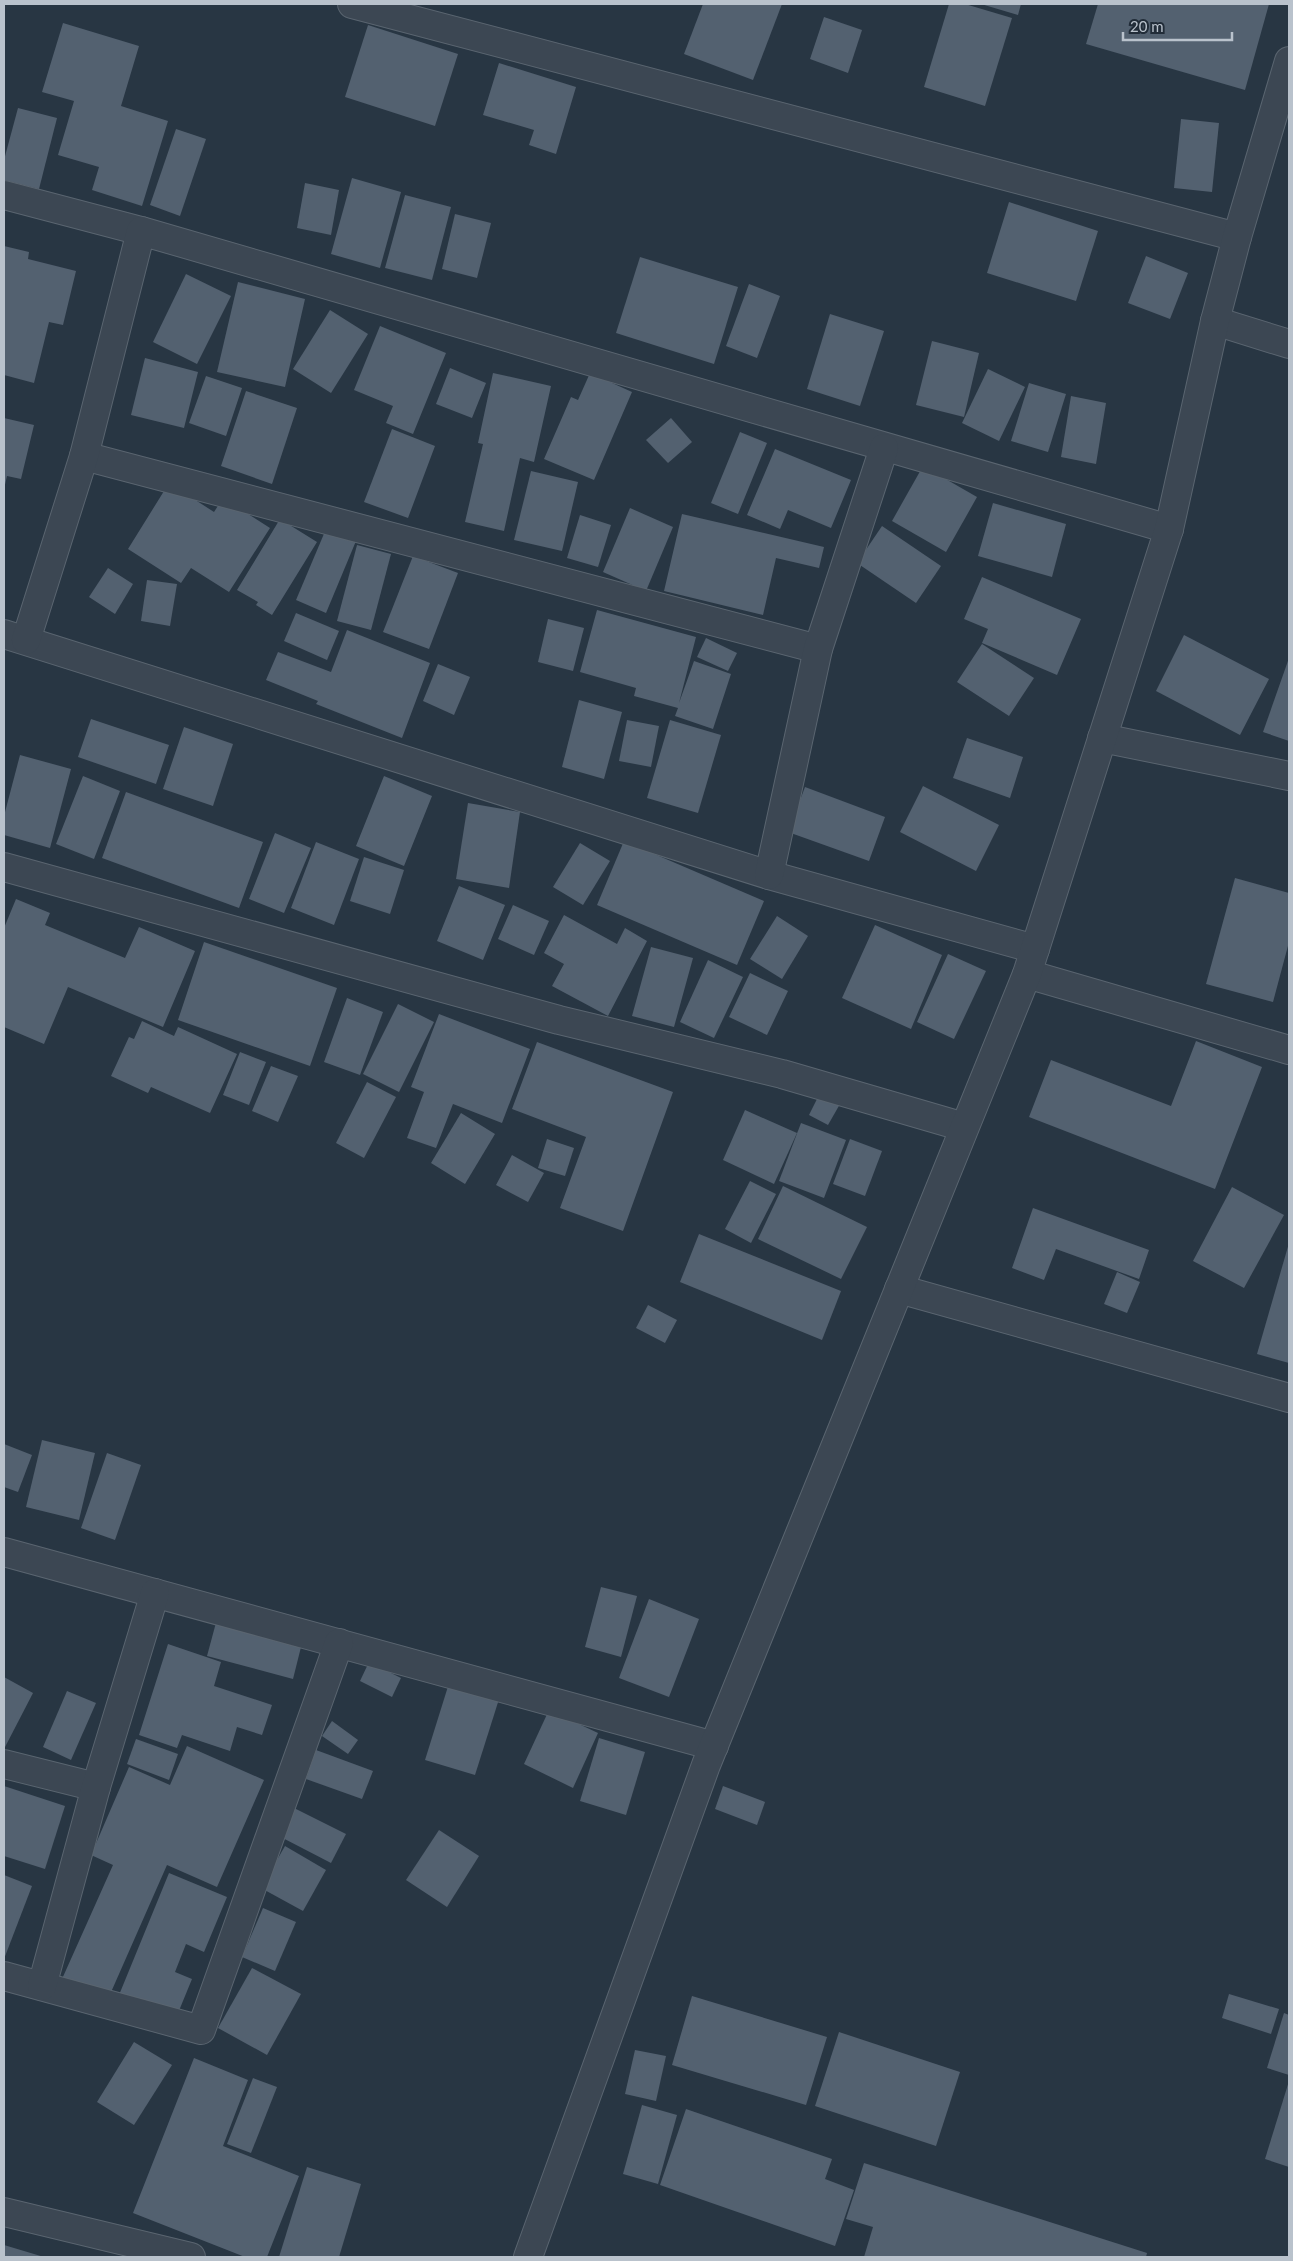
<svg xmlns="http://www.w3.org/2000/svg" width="1293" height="2261" viewBox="0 0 1293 2261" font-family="Lato,sans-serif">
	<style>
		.building { fill: #536170 }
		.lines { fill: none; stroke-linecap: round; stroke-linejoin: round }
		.minor-casing { stroke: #5a6570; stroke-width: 30 }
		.minor { stroke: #3c4753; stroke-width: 28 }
	</style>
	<rect width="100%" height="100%" fill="#283643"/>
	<g class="building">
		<polygon points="703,4 782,4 753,80 684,54"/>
		<polygon points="949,4 965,4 1012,18 985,106 924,87"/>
		<polygon points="981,4 1021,4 1018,15"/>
		<polygon points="1098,4 1269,4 1245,90 1086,44"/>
		<polygon points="824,17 862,30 848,73 810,59"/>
		<polygon points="63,23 139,46 121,106 168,121 142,206 92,190 99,167 58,155 74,101 42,92"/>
		<polygon points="368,25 458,54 435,126 345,97"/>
		<polygon points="499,63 576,87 556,154 529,145 534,130 483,115"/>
		<polygon points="18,108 57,118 39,189 4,180 4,160"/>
		<polygon points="1181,119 1219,123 1212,192 1174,188"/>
		<polygon points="176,129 206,139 180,216 150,205"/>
		<polygon points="352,178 401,192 380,268 331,254"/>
		<polygon points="305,183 339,190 331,235 297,228"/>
		<polygon points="405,195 451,207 432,280 385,268"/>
		<polygon points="1009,202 1098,231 1076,301 987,273"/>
		<polygon points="455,214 491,223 477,278 442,269"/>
		<polygon points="4,246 29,252 28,259 76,271 63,325 49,322 34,383 4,375"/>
		<polygon points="1146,256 1188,273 1170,319 1128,303"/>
		<polygon points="640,257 738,287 714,364 616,333"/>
		<polygon points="186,274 231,296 197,364 153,342"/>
		<polygon points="238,282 305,299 285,387 217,372"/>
		<polygon points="749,284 780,296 757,358 726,346"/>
		<polygon points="330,310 368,334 331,393 293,369"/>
		<polygon points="830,314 884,331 860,406 807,389"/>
		<polygon points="380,326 446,353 413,434 386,423 393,406 354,390"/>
		<polygon points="932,341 979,353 964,417 916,405"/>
		<polygon points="145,358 198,372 184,428 131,415"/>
		<polygon points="450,368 486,383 472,418 436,404"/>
		<polygon points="988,369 1025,387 999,441 962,423"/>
		<polygon points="493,373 551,386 534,462 520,458 504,531 465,522 483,444 478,443"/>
		<polygon points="590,373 632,392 594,480 544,459 571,397 578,400"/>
		<polygon points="206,376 242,388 226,436 189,423"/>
		<polygon points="1029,383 1066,394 1048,452 1011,441"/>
		<polygon points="246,391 297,408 272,484 221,466"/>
		<polygon points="1071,396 1106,403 1096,464 1061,457"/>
		<polygon points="4,418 34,425 21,479 7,476 4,489"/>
		<polygon points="671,418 692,442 668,463 646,440"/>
		<polygon points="392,429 435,446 408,518 364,502"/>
		<polygon points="740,432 767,443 738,514 711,503"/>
		<polygon points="775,449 851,480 831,528 788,510 780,529 747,515"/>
		<polygon points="923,466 977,497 946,552 892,521"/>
		<polygon points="531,471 578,482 562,551 514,540"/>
		<polygon points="169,483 214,512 223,498 270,528 229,592 191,568 181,583 128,549"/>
		<polygon points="993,503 1066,524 1052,577 978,556"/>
		<polygon points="630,508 673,527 646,591 603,572"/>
		<polygon points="682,514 824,547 819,568 776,558 763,615 664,591"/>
		<polygon points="580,515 611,525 598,567 567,558"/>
		<polygon points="280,519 317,542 272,615 256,605 258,602 237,590"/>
		<polygon points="882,526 941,566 916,603 857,563"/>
		<polygon points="326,529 356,541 326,613 296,600"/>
		<polygon points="357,545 391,554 371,630 337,621"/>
		<polygon points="413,556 458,573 429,649 383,632"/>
		<polygon points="108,568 133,584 115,614 89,597"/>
		<polygon points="982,577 1081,619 1057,675 982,643 988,629 964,619"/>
		<polygon points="147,580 177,584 170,626 141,621"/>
		<polygon points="597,610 696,637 679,703 694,661 731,674 713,729 675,716 678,708 634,696 636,688 580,672"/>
		<polygon points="296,613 339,631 327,660 284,641"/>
		<polygon points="548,619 584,628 573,671 538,662"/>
		<polygon points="347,630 430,663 402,738 316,704 318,701 266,680 278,652 331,672"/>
		<polygon points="1184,635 1269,679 1240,735 1156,691"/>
		<polygon points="706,638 737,653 728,671 697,657"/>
		<polygon points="982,644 1034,678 1009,716 957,682"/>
		<polygon points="1289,658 1289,741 1263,732"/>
		<polygon points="438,664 470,677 454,715 423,701"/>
		<polygon points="579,700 622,712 604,779 562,767"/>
		<polygon points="91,719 169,745 156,784 78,757"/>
		<polygon points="627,720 659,726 651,767 619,761"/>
		<polygon points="670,720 721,735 698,813 647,798"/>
		<polygon points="184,727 233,744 213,806 163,789"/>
		<polygon points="967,738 1023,757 1010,798 953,778"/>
		<polygon points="20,755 71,769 50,848 4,835 4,816"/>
		<polygon points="83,776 120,791 94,859 56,844"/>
		<polygon points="384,776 432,796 404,866 356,846"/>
		<polygon points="923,786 999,825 976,871 900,832"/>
		<polygon points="805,787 885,817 869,861 788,832"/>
		<polygon points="126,792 263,842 239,908 102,858"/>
		<polygon points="468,803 520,812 509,888 456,879"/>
		<polygon points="275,833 311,848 284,913 249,899"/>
		<polygon points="624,841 764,901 737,965 597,905"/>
		<polygon points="316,842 359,859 334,925 291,908"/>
		<polygon points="580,843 610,861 583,905 553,887"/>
		<polygon points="364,857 404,870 390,914 350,901"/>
		<polygon points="1235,878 1289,893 1289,942 1273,1002 1206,984"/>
		<polygon points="459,886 505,905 483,960 437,941"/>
		<polygon points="16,899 50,913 45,925 125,958 139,927 195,951 163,1027 68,987 44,1044 4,1027 4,928"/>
		<polygon points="513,905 549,921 534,955 498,939"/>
		<polygon points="564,915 617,944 625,928 647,941 608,1016 552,986 564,964 544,953"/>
		<polygon points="777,916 808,936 782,979 750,959"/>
		<polygon points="875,925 942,955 911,1029 842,998"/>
		<polygon points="204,942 337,988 310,1066 178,1020"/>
		<polygon points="651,947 693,958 674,1027 632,1016"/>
		<polygon points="948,954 986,971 954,1039 917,1022"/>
		<polygon points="708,960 743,977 714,1038 680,1022"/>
		<polygon points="750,973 788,991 767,1035 729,1017"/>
		<polygon points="347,998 383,1012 360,1075 324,1062"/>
		<polygon points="398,1004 434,1022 399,1092 363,1074"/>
		<polygon points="439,1014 530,1049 502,1123 453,1104 436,1148 407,1138 424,1092 411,1087"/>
		<polygon points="142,1021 174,1036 178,1027 237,1054 210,1113 151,1087 148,1093 111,1076 129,1037 134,1039"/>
		<polygon points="1196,1041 1262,1067 1215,1189 1029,1117 1051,1060 1171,1106"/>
		<polygon points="537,1042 673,1092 623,1231 560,1208 586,1137 512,1109"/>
		<polygon points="240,1052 266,1062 249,1105 223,1095"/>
		<polygon points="271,1066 298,1076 278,1122 252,1111"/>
		<polygon points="367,1082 396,1097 364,1158 336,1143"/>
		<polygon points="820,1093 840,1104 828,1125 809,1115"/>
		<polygon points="745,1110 797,1133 774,1184 723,1160"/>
		<polygon points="461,1113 495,1134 465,1184 431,1163"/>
		<polygon points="801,1123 846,1140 824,1198 779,1181"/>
		<polygon points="547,1139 574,1148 565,1176 538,1168"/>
		<polygon points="850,1139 882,1151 865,1196 833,1184"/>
		<polygon points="512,1155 544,1173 528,1202 496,1185"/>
		<polygon points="750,1181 776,1194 751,1243 725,1229"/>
		<polygon points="783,1186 867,1227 841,1279 758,1239"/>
		<polygon points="1232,1187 1284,1215 1244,1288 1193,1261"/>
		<polygon points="1033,1208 1149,1250 1139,1279 1056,1249 1044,1280 1012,1268"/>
		<polygon points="699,1234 841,1291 822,1340 680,1282"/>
		<polygon points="1289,1243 1289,1363 1257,1354"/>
		<polygon points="1117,1272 1140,1282 1127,1313 1104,1304"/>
		<polygon points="648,1305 677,1320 665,1343 636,1328"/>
		<polygon points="42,1440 95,1453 79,1520 26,1507"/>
		<polygon points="4,1444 32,1455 18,1492 4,1487"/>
		<polygon points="107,1453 141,1465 115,1540 81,1528"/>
		<polygon points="601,1587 637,1596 621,1657 585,1647"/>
		<polygon points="649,1599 699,1619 669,1697 619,1678"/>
		<polygon points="217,1619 302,1643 293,1679 207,1656"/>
		<polygon points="168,1644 221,1662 214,1686 272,1705 262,1735 237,1727 230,1751 182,1735 177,1748 139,1735"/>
		<polygon points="369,1662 401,1678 392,1697 360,1681"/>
		<polygon points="4,1677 33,1693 4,1749"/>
		<polygon points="450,1680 500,1696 475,1775 425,1760"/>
		<polygon points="67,1691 96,1703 71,1760 43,1747"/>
		<polygon points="549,1710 598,1733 573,1788 524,1764"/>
		<polygon points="332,1721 358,1740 348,1754 322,1736"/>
		<polygon points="599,1738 645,1752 626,1815 580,1801"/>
		<polygon points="136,1739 178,1754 169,1780 127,1764"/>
		<polygon points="187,1746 264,1780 217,1887 167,1865 108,1999 62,1979 113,1865 91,1855 129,1767 170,1785"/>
		<polygon points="316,1750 373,1771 362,1799 306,1779"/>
		<polygon points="4,1786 65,1806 45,1869 4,1856"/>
		<polygon points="723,1786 765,1802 757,1825 715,1809"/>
		<polygon points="290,1806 346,1834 331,1863 275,1834"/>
		<polygon points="439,1830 479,1856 447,1907 406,1880"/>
		<polygon points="285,1846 326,1870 303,1911 261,1888"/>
		<polygon points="169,1873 227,1897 204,1952 186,1944 175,1972 192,1979 176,2018 119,1995"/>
		<polygon points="4,1875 32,1886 4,1959"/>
		<polygon points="263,1908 296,1922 275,1971 242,1957"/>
		<polygon points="252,1968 301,1994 267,2055 218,2028"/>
		<polygon points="1229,1994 1279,2009 1271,2034 1222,2018"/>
		<polygon points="692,1996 827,2037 806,2105 672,2065"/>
		<polygon points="1284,2013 1289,2015 1289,2075 1267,2068"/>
		<polygon points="839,2032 960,2072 936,2146 815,2106"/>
		<polygon points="134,2042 172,2065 134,2125 97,2102"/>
		<polygon points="635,2050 666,2056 656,2101 625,2094"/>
		<polygon points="194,2058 248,2080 223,2146 299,2176 267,2257 245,2257 133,2213"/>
		<polygon points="253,2078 277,2087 251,2153 227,2144"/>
		<polygon points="1289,2081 1289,2167 1265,2159"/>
		<polygon points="642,2105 677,2115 658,2184 623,2174"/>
		<polygon points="686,2109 832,2159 825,2179 854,2190 835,2246 660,2185"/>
		<polygon points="864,2163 1147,2253 1146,2257 864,2257 873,2227 846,2219"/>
		<polygon points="307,2167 361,2184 339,2257 279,2257"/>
		<polygon points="4,2245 44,2257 4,2257"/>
	</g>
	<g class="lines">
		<g class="minor-casing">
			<g id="minor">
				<polyline points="352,4 1237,237"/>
				<polyline points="4,195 141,231"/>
				<polyline points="1215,321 1289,344"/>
				<polyline points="84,456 818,649"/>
				<polyline points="4,634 769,875 1035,949"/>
				<polyline points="26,640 84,456 141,231 1169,529"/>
				<polyline points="1102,738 1289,776"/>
				<polyline points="4,867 559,1020 782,1074 964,1127"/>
				<polyline points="769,875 818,649 884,448"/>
				<polyline points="1027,974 1289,1050"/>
				<polyline points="899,1289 1289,1398"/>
				<polyline points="4,1552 714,1746"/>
				<polyline points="4,1764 96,1787"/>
				<polyline points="4,1976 201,2030 339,1643"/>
				<polyline points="42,1986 96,1787 155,1593"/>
				<polyline points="4,2212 191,2257"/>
				<polyline points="528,2257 706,1765 1027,974 1169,529 1215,321 1237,237 1289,61"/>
			</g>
		</g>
		<use href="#minor" class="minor"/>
	</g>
	<rect width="1293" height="2261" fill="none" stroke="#b9c2cc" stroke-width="10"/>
	<path d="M1123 32v8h109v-8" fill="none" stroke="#b9c2cc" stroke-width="2.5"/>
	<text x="1130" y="32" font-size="15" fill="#b9c2cc" stroke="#212c38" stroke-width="4" paint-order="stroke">20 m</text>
</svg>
